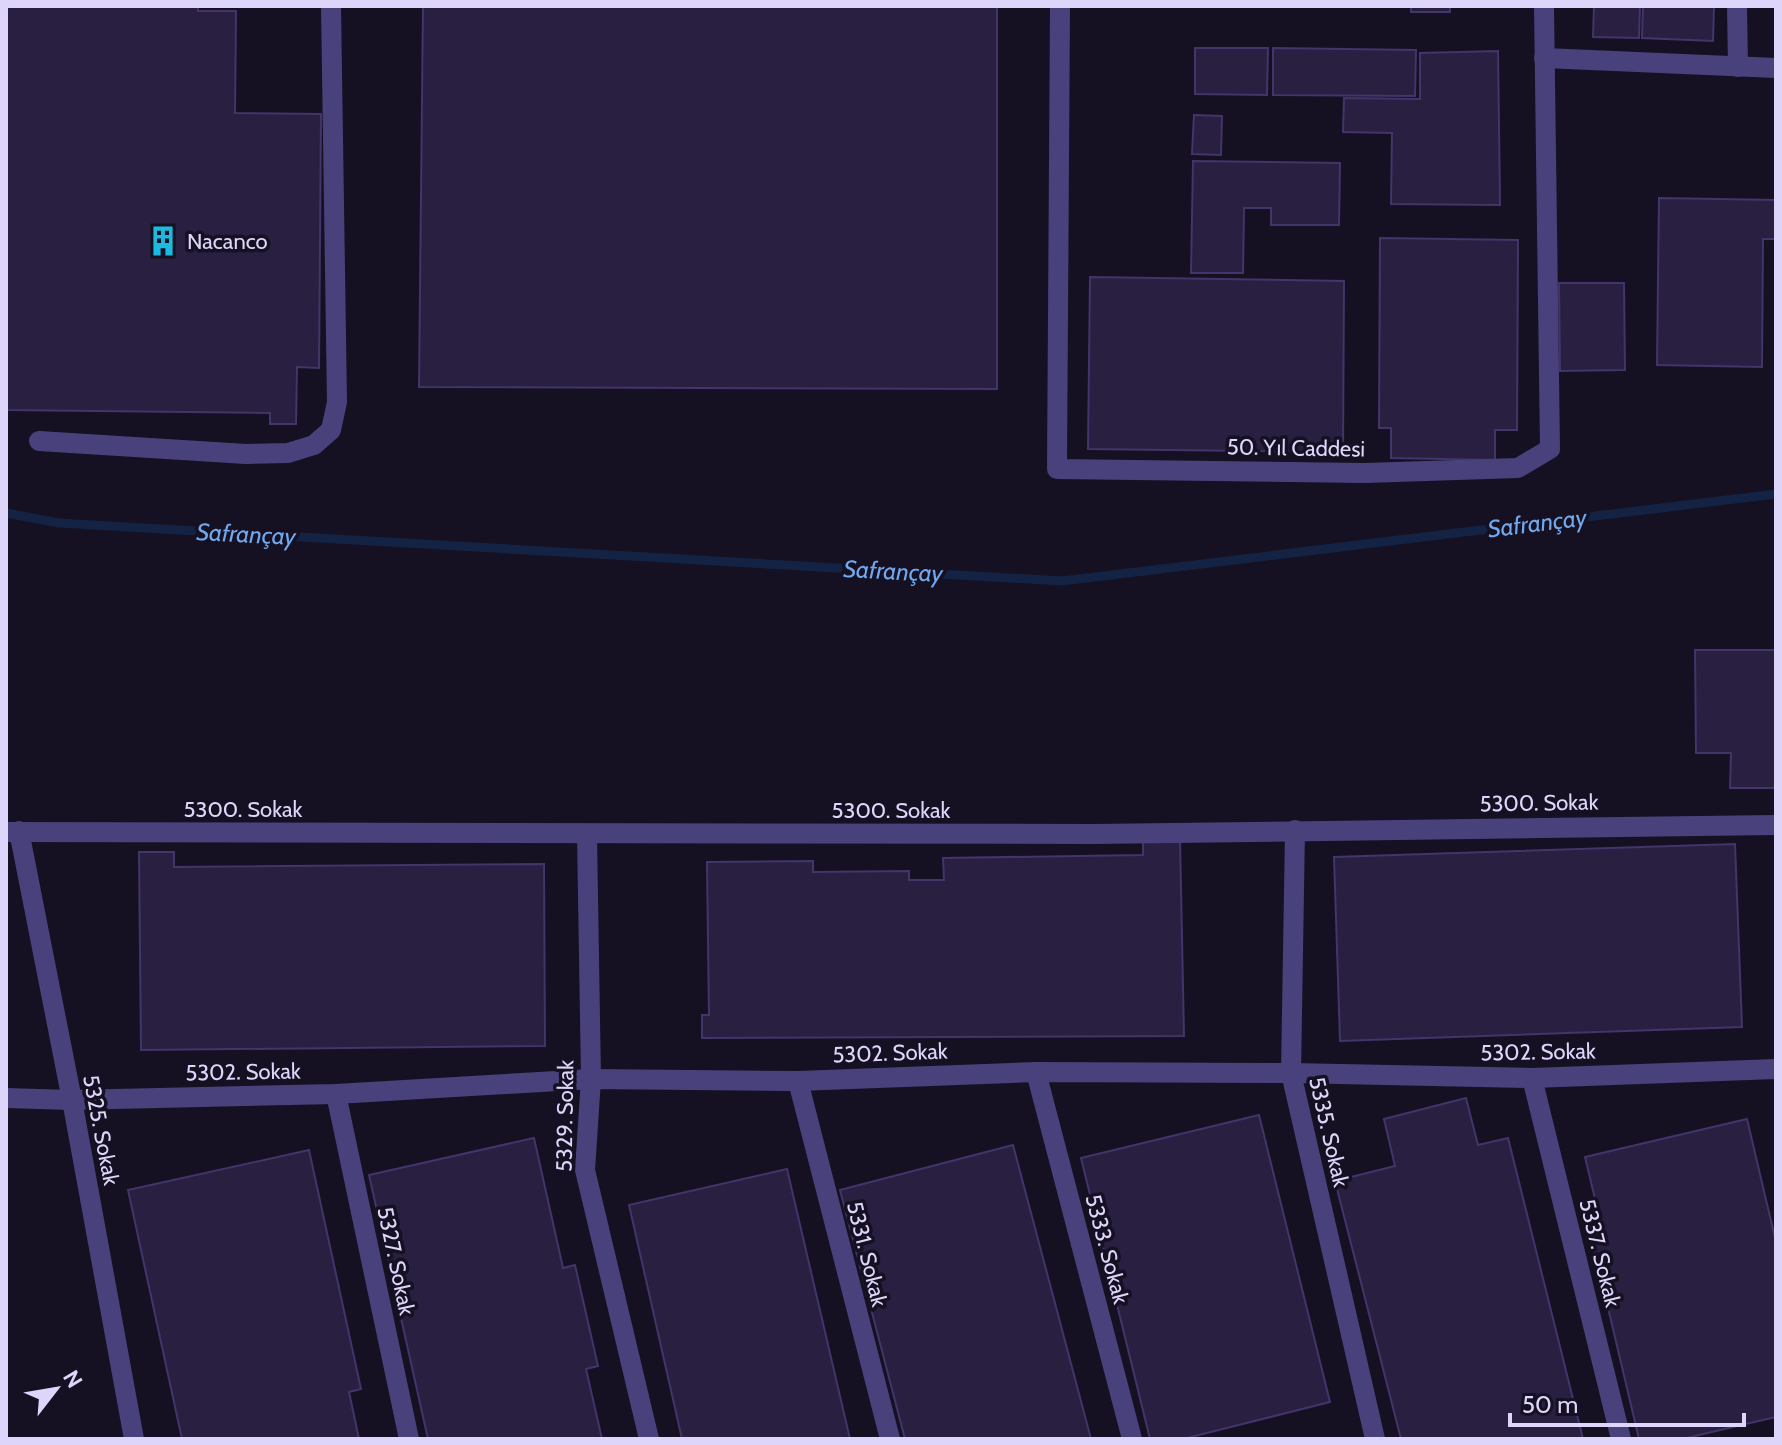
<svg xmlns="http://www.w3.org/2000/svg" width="1782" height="1445" viewBox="0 0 1782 1445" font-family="Cabin,sans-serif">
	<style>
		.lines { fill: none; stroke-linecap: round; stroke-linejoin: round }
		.stream { stroke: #142243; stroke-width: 9 }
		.building { fill: #291f40; stroke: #43346a; stroke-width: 2 }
		.minor { stroke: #49417b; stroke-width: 20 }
		.labels { text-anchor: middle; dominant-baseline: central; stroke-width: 7; stroke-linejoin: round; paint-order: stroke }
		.poi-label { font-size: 22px; fill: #ded6fa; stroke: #151122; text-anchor: start }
		.street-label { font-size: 22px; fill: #ded6fa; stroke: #151122 }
		.water-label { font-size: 24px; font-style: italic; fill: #71a8ee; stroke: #151122 }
	</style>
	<rect width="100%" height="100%" fill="#151122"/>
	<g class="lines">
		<polyline class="stream" points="6,513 59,523 1062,581 1776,494"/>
	</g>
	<g class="building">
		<polygon points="6,6 198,6 198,11 236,11 235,113 321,114 319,368 297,367 296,424 270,424 270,413 6,410"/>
		<polygon points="423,6 997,6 997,389 419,387"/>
		<rect x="1411" y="6" width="39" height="6"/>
		<polygon points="1594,6 1640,6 1639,38 1593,37"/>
		<polygon points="1643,6 1714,6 1713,41 1642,38"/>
		<polygon points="1195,48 1268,48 1267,95 1195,94"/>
		<polygon points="1273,48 1416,50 1415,96 1273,95"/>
		<polygon points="1498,51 1500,205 1391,204 1392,133 1343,132 1344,98 1420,99 1420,53"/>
		<polygon points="1194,115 1222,116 1221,155 1192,154"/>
		<polygon points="1193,161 1340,163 1339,225 1271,225 1271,208 1244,208 1243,273 1191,273"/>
		<polygon points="1659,198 1776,200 1776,239 1763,239 1762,367 1657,365"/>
		<polygon points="1380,238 1518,240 1517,430 1495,430 1495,460 1391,458 1391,428 1379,428"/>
		<polygon points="1090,277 1344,281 1343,452 1088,449"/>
		<polygon points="1559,283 1624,283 1625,370 1560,371"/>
		<polygon points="1695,650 1775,650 1776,788 1730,788 1731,753 1696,753"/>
		<polygon points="1143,839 1180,839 1184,1036 702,1038 702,1015 709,1015 707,862 813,861 813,872 909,871 909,880 944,880 943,858 1143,855"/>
		<polygon points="1735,844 1742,1027 1340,1041 1334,857"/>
		<polygon points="139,852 174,852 174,867 544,864 545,1046 141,1050"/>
		<polygon points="1466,1098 1478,1145 1508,1138 1583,1439 1401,1439 1335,1181 1395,1166 1384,1119"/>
		<polygon points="1259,1115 1330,1402 1183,1439 1150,1439 1081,1158"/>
		<polygon points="1747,1119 1776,1242 1776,1417 1682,1439 1639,1439 1588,1223 1600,1220 1585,1157"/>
		<polygon points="534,1138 563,1268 575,1265 598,1366 586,1369 602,1439 428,1439 369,1175"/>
		<polygon points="1013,1145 1091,1439 905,1439 840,1190"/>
		<polygon points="309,1150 361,1389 349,1392 359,1439 182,1439 128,1190"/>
		<polygon points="787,1169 850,1439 682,1439 629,1205"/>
	</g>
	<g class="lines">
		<g class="minor">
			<polyline points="1060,6 1057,469 1365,473 1518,468 1550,449 1544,6"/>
			<polyline points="1737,6 1738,67"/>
			<polyline points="1544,58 1776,68"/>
			<polyline points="39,441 246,454 288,453 314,445 331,430 337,402 331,6"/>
			<polyline points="1295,830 1291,1073 1375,1439"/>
			<polyline points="19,831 72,1100 134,1439"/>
			<polyline points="6,832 1093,834 1776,825"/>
			<polyline points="587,835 591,1079 585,1170 649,1439"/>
			<polyline points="1036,1072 1132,1439"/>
			<polyline points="1532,1078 1621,1439"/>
			<polyline points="798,1081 890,1439"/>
			<polyline points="336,1094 409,1439"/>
			<polyline points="6,1098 72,1100 336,1094 591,1079 798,1081 1036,1072 1291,1073 1532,1078 1776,1069"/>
		</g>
	</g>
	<defs>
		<g id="building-bare" transform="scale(2.4)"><path d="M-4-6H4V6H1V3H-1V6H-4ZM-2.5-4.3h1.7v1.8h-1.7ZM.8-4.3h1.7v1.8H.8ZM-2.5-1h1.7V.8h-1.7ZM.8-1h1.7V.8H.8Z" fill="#1bbbe1" stroke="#151122" stroke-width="2.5" paint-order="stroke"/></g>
	</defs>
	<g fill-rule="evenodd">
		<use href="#building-bare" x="163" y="241"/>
	</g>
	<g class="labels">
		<g class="poi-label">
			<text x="187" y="241">Nacanco</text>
		</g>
		<g class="street-label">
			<text transform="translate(1296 448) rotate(1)">50. Yıl Caddesi</text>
			<text transform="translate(1539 803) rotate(-1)">5300. Sokak</text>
			<text x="243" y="809">5300. Sokak</text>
			<text x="891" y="810">5300. Sokak</text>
			<text transform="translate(1538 1052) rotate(-1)">5302. Sokak</text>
			<text transform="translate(890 1053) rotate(-2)">5302. Sokak</text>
			<text transform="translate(243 1072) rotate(-1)">5302. Sokak</text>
			<text transform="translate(565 1116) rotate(-89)">5329. Sokak</text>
			<text transform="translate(101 1130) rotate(79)">5325. Sokak</text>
			<text transform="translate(1329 1132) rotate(77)">5335. Sokak</text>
			<text transform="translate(1107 1249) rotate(75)">5333. Sokak</text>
			<text transform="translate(1600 1253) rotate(76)">5337. Sokak</text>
			<text transform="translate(867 1254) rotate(76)">5331. Sokak</text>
			<text transform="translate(396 1261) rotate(78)">5327. Sokak</text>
		</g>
		<g class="water-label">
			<text transform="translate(1537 523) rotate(-7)">Safrançay</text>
			<text transform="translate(246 534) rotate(3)">Safrançay</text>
			<text transform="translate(893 571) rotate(3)">Safrançay</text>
		</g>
	</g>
	<rect width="1782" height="1445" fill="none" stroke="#ded6fa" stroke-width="16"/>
	<g transform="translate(56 1389) rotate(59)" stroke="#151122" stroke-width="6" paint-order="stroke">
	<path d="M0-6L14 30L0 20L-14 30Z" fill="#ded6fa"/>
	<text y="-12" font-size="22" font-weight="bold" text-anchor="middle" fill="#ded6fa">N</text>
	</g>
	<path d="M1510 1413v12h234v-12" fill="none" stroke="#ded6fa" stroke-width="4"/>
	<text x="1522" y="1413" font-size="24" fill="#ded6fa" stroke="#151122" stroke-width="6" paint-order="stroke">50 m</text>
</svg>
